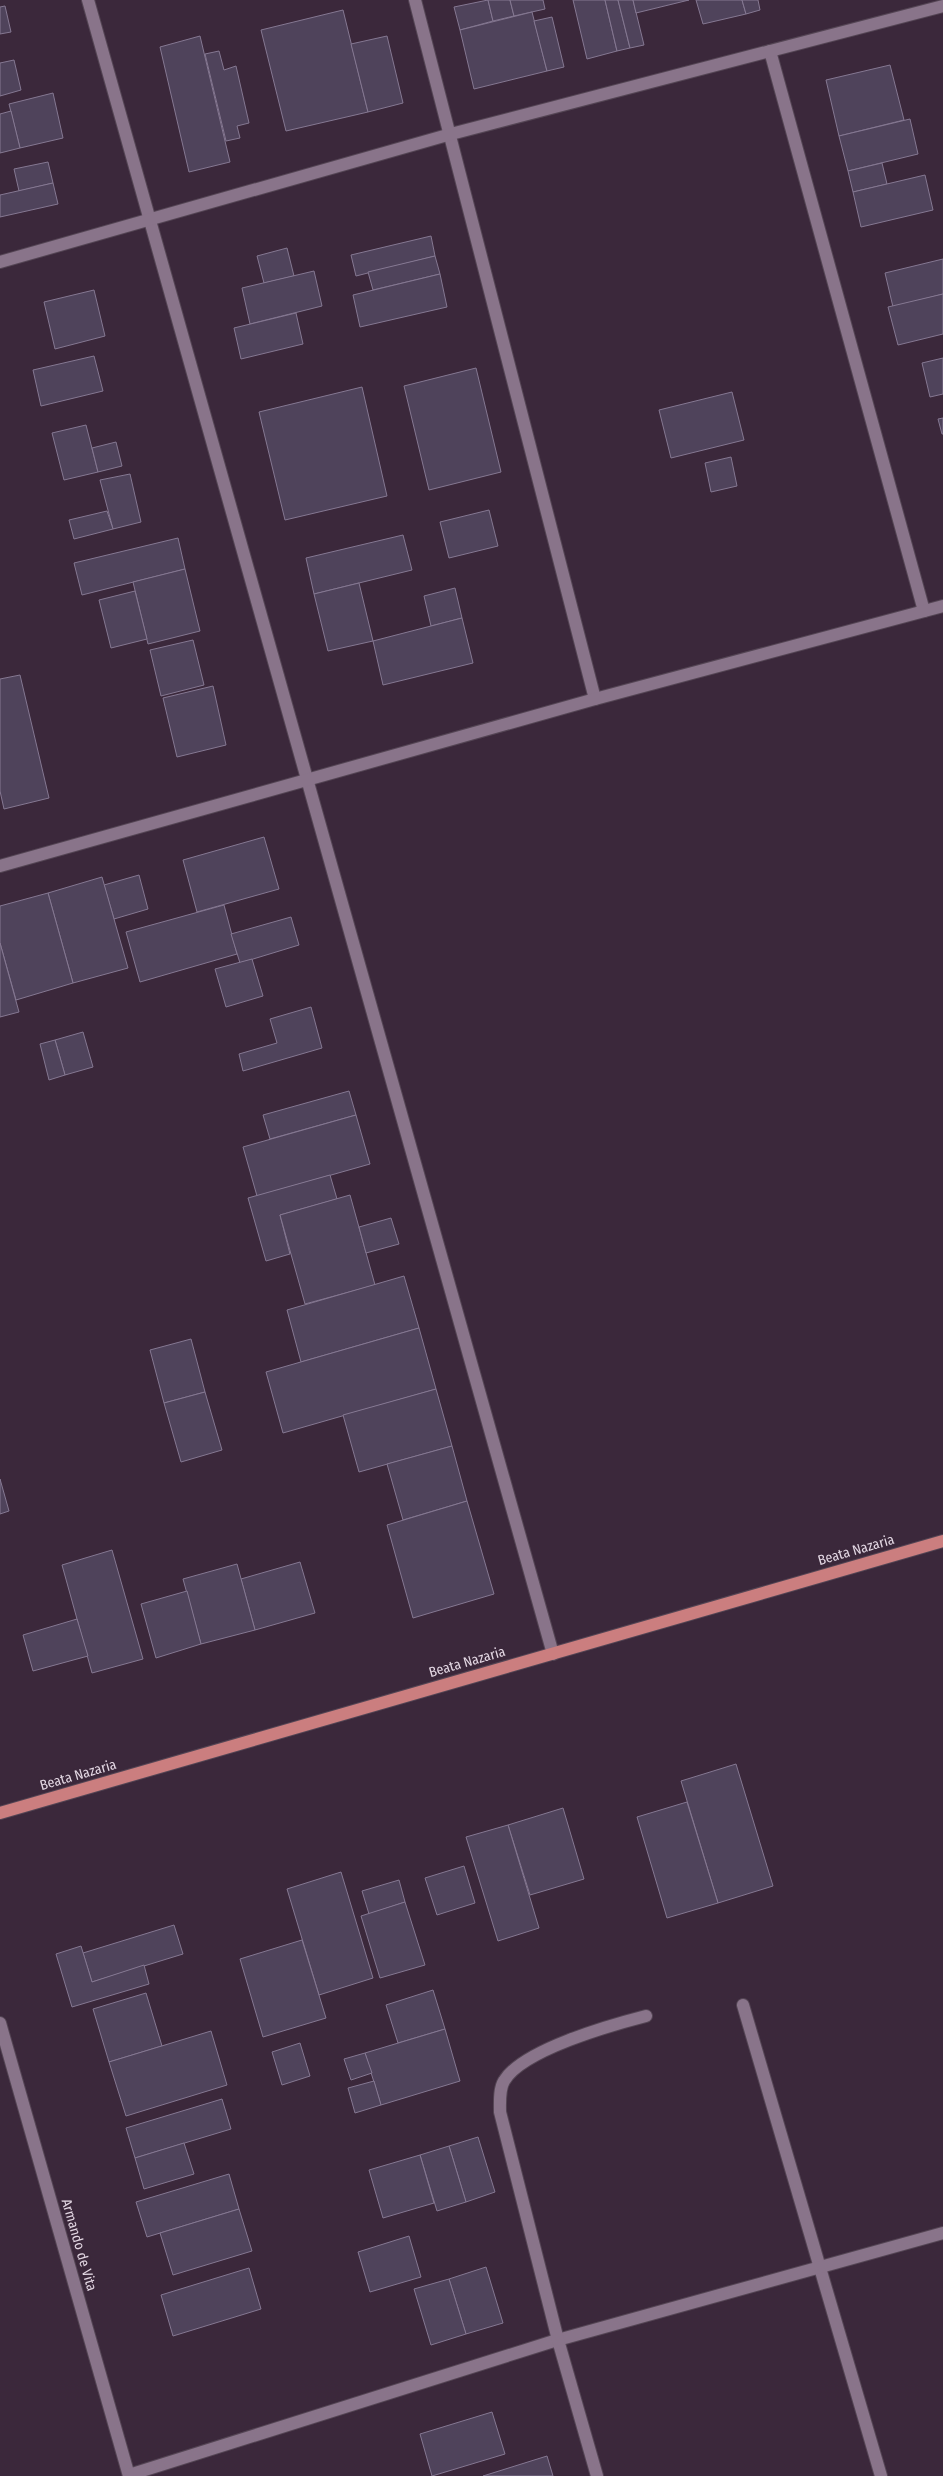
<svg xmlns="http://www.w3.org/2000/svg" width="943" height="2476" viewBox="0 0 943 2476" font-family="'Fira Sans Condensed',sans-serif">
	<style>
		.building { fill: #4f435b; stroke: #857892 }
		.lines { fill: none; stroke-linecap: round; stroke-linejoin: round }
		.minor-casing { stroke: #544554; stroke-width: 14 }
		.major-casing { stroke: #544554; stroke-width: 14 }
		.minor { stroke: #89748a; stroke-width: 12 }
		.major { stroke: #cb7e7f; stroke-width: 12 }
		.labels { text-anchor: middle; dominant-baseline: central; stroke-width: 4; stroke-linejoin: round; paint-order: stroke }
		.street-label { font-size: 14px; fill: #e4d8e4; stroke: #3b283b }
	</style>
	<rect width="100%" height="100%" fill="#3b283b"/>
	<g class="building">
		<polygon points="488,0 493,21 460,30 454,7"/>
		<polygon points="488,0 510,0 514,16 493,21"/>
		<polygon points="510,0 543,0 545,9 514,16"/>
		<polygon points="573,0 605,0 617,51 587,59"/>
		<polygon points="605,0 618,0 630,48 617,51"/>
		<polygon points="618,0 633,0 644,45 630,48"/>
		<polygon points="633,0 689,0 636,13"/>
		<polygon points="696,0 742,0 746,14 703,24"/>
		<polygon points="742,0 758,0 760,10 746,14"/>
		<polygon points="5,6 11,32 0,34 0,7"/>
		<polygon points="343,10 368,112 286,131 261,30"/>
		<polygon points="532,12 547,71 474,89 460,30"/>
		<polygon points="552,17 564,67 547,71 534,21"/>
		<polygon points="200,36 230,162 189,172 160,47"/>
		<polygon points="387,36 403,103 368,112 351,44"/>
		<polygon points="219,51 224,70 236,66 249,123 237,126 240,138 226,141 205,54"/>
		<polygon points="14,60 21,90 0,96 0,63"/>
		<polygon points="890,65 904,120 839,136 826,80"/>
		<polygon points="53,93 63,138 20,148 9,104"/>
		<polygon points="11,111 20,148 0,153 0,114"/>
		<polygon points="910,119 918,154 848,171 839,136"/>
		<polygon points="48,162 53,183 19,191 14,169"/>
		<polygon points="882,163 887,184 853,192 848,171"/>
		<polygon points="925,175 933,210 861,227 853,192"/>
		<polygon points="53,183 58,204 0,217 0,195"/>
		<polygon points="431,236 435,256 356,276 351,255"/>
		<polygon points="287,248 294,276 264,283 257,256"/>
		<polygon points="435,256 440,274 373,290 368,272"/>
		<polygon points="943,259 943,294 893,307 885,273"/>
		<polygon points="314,271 322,306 250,324 242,288"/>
		<polygon points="440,274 447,307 360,327 353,295"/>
		<polygon points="94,290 105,336 55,349 44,302"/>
		<polygon points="943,294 943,334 898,345 888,307"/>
		<polygon points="296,313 303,344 241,359 234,328"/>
		<polygon points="94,356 103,391 41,406 33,370"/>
		<polygon points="943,358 943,394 930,397 922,363"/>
		<polygon points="476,368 501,472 429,490 404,386"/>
		<polygon points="362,387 387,496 285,520 259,412"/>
		<polygon points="732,392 744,440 671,458 659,410"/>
		<polygon points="943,418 943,434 942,434 938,419"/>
		<polygon points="86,425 98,472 64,480 52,433"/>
		<polygon points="116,442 122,466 98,472 92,448"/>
		<polygon points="731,457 737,486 711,492 705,463"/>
		<polygon points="130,474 141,522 113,529 100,480"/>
		<polygon points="489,510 498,546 449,558 440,522"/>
		<polygon points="107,511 113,529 74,539 69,520"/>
		<polygon points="403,535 412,570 314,594 306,558"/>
		<polygon points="178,538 185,569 82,595 74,563"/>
		<polygon points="185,569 200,631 148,644 133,582"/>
		<polygon points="359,583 373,641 328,651 314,594"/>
		<polygon points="455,588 462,618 431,626 424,596"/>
		<polygon points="135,591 147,639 111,648 99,600"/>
		<polygon points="462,618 473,663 383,685 373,641"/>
		<polygon points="193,640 204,685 161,696 150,650"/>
		<polygon points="20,675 49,798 4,809 0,791 0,679"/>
		<polygon points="213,686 226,745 177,757 163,698"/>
		<polygon points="264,837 279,889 197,912 183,860"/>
		<polygon points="139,875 148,909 114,919 104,885"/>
		<polygon points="102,877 128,968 73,983 48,893"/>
		<polygon points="48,893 73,983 16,1000 0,943 0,906"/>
		<polygon points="224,905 237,954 140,982 126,932"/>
		<polygon points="291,917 299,945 240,963 231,934"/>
		<polygon points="0,943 19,1012 0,1017"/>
		<polygon points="252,959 263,996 226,1007 215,969"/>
		<polygon points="311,1007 322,1048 243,1071 239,1054 277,1043 270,1019"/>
		<polygon points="83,1032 93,1067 65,1075 55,1040"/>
		<polygon points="55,1040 65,1075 49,1080 40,1044"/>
		<polygon points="349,1091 356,1115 270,1139 263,1115"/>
		<polygon points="356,1115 370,1164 257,1196 243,1147"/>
		<polygon points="330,1175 337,1199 280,1215 290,1254 266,1261 248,1198"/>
		<polygon points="350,1195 375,1285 305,1304 280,1215"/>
		<polygon points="391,1218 399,1244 366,1253 359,1227"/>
		<polygon points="404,1276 419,1328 301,1362 287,1310"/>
		<polygon points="419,1328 436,1389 283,1433 266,1372"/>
		<polygon points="191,1339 205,1392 164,1403 150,1350"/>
		<polygon points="436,1389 452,1446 359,1472 343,1415"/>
		<polygon points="205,1392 222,1450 181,1462 164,1403"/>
		<polygon points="452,1446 467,1501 403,1520 387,1464"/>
		<polygon points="0,1479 9,1511 0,1514"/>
		<polygon points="467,1501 494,1594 413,1618 387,1525"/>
		<polygon points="112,1550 143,1659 92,1673 62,1565"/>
		<polygon points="300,1562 315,1613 255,1630 241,1579"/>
		<polygon points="237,1564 255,1630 201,1644 183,1579"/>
		<polygon points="187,1591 201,1644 156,1658 141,1604"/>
		<polygon points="77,1619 88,1656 33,1671 23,1635"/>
		<polygon points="736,1764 773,1886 718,1903 681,1781"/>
		<polygon points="687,1802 718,1903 667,1918 637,1817"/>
		<polygon points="563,1808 584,1879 530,1895 508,1825"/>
		<polygon points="508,1825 539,1928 498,1941 466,1837"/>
		<polygon points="464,1866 475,1903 437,1915 425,1878"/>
		<polygon points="341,1872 373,1978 319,1995 287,1889"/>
		<polygon points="399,1880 405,1902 369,1914 362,1891"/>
		<polygon points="405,1902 425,1965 380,1978 361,1916"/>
		<polygon points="174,1925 183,1954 92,1982 83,1953"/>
		<polygon points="302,1940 326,2018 263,2037 240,1959"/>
		<polygon points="81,1946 92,1982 144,1965 149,1984 72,2007 56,1954"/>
		<polygon points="433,1990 445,2029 398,2043 386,2005"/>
		<polygon points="146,1993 162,2046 109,2062 93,2009"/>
		<polygon points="445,2029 460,2081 381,2105 365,2053"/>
		<polygon points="211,2031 227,2085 126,2116 109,2062"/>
		<polygon points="300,2043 310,2076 282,2085 272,2052"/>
		<polygon points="365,2053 372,2073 351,2080 344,2059"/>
		<polygon points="374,2081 381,2105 355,2113 348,2088"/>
		<polygon points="222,2099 231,2129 135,2158 126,2128"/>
		<polygon points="478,2137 495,2192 466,2202 449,2146"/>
		<polygon points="184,2143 194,2174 144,2189 135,2158"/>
		<polygon points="449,2146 466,2202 437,2211 420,2155"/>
		<polygon points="420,2155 434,2203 383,2218 369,2170"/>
		<polygon points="229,2174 239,2209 147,2237 136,2202"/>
		<polygon points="239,2209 252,2251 173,2275 160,2233"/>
		<polygon points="409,2236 421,2277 370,2292 358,2252"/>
		<polygon points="486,2267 503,2323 466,2334 449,2279"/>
		<polygon points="249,2268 261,2309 173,2336 161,2295"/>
		<polygon points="449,2279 466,2334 431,2345 414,2289"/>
		<polygon points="492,2412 505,2454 432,2476 420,2434"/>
		<polygon points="547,2456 553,2476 483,2476"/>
	</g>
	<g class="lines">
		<g class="minor-casing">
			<g id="minor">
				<polyline points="88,0 553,1654"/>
				<polyline points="415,0 595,699"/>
				<polyline points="770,51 924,611"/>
				<polyline points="0,262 451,134 943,6"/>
				<polyline points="0,866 595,699 943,606"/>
				<polyline points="743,2005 881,2476"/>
				<polyline points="0,2023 129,2476"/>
				<polyline points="129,2475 554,2341 943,2233"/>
				<path d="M597,2476l-39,-136 -58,-228c0,-9 -1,-23 4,-31 18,-31 107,-56 142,-65"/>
			</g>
		</g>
		<g class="major-casing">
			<polyline id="major" points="0,1813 943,1541"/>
		</g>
		<use href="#minor" class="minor"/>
		<use href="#major" class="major"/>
	</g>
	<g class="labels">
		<g class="street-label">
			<text transform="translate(856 1550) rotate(-16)">Beata Nazaria</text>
			<text transform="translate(467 1662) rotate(-16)">Beata Nazaria</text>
			<text transform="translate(78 1775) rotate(-16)">Beata Nazaria</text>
			<text transform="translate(79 2245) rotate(74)">Armando de Vita</text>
		</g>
	</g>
</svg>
